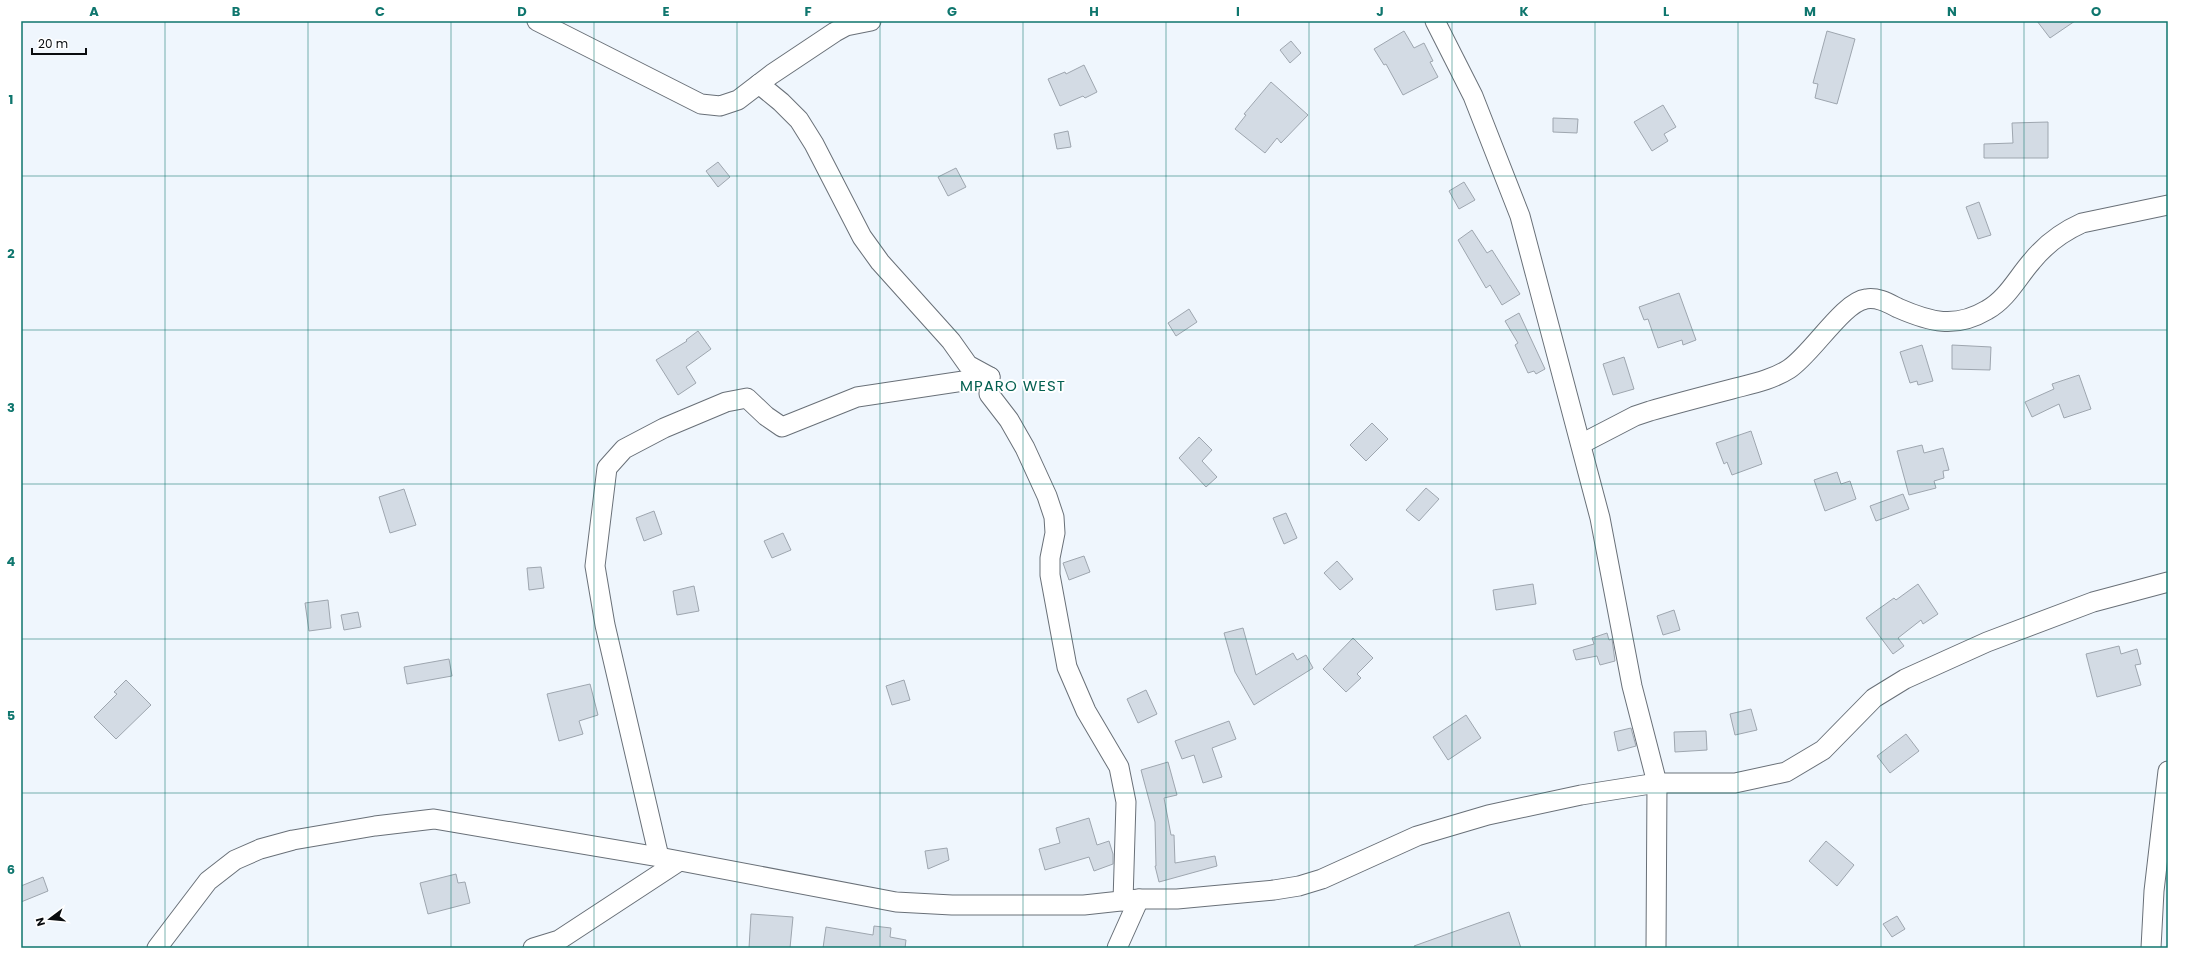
<svg xmlns="http://www.w3.org/2000/svg" width="2189" height="969" viewBox="0 0 2189 969" font-family="Poppins,sans-serif">
	<style>
		.building { fill: #d3dbe4; stroke: #9ea6af }
		.lines { fill: none; stroke-linecap: round; stroke-linejoin: round }
		.street-casing { stroke: #697078; stroke-width: 21 }
		.street { stroke: #fff; stroke-width: 19 }
		.grid { fill: none; stroke: #0f766e; stroke-width: 1; stroke-opacity: 0.55 }
		.labels { text-anchor: middle; dominant-baseline: central; stroke-width: 4; stroke-linejoin: round; paint-order: stroke }
		.quarter-label { font-size: 15px; letter-spacing: 1px; fill: #046051; stroke: #fff }
		.neatline { fill: none; stroke: #0f766e; stroke-width: 1.5 }
		.grid-label { font-size: 13px; text-anchor: middle; font-weight: bold; fill: #0f766e }
	</style>
	<rect width="100%" height="100%" fill="#eff6fd"/>
	<g class="building">
		<polygon points="2037,21 2075,21 2050,38"/>
		<polygon points="1404,31 1414,48 1424,43 1433,61 1430,62 1438,77 1403,95 1386,64 1384,65 1374,49"/>
		<polygon points="1827,31 1855,39 1837,104 1815,98 1818,84 1813,83"/>
		<polygon points="1291,41 1301,53 1290,63 1280,50"/>
		<polygon points="1084,65 1097,92 1085,98 1083,96 1060,106 1048,79 1065,72 1066,74"/>
		<polygon points="1271,82 1308,115 1281,143 1277,138 1265,153 1235,129 1246,115 1244,114"/>
		<polygon points="1663,105 1676,127 1664,134 1668,141 1652,151 1634,122"/>
		<polygon points="1553,118 1578,119 1577,133 1553,132"/>
		<polygon points="2048,122 2048,158 1984,158 1984,144 2013,143 2012,123"/>
		<polygon points="1068,131 1071,147 1057,149 1054,134"/>
		<polygon points="718,162 730,177 718,187 706,171"/>
		<polygon points="956,168 966,187 948,196 938,177"/>
		<polygon points="1464,182 1475,200 1459,209 1449,191"/>
		<polygon points="1979,202 1991,235 1978,239 1966,207"/>
		<polygon points="1472,230 1487,253 1492,250 1520,294 1502,305 1490,285 1486,288 1458,240"/>
		<polygon points="1679,293 1696,340 1683,345 1682,340 1658,348 1648,319 1644,320 1639,307"/>
		<polygon points="1189,309 1197,322 1176,336 1168,323"/>
		<polygon points="1519,313 1545,369 1536,374 1534,371 1528,373 1515,345 1518,343 1505,321"/>
		<polygon points="698,331 711,349 686,367 696,383 678,395 656,360 687,341 686,340"/>
		<polygon points="1922,345 1933,381 1918,385 1917,381 1910,383 1900,352"/>
		<polygon points="1952,345 1991,347 1990,370 1952,369"/>
		<polygon points="1624,357 1634,389 1613,395 1603,364"/>
		<polygon points="2079,375 2091,409 2064,418 2059,404 2032,417 2025,402 2054,389 2052,384"/>
		<polygon points="1372,423 1388,439 1366,461 1350,445"/>
		<polygon points="1751,431 1762,464 1732,475 1727,462 1724,464 1716,443"/>
		<polygon points="1199,437 1212,450 1202,461 1217,477 1206,487 1179,458"/>
		<polygon points="1922,445 1924,453 1943,448 1949,470 1943,471 1944,478 1934,481 1936,488 1909,495 1897,451"/>
		<polygon points="1837,472 1841,484 1850,481 1856,499 1825,511 1814,480"/>
		<polygon points="1426,488 1439,499 1419,521 1406,510"/>
		<polygon points="404,489 416,525 390,533 379,497"/>
		<polygon points="1903,494 1909,509 1876,521 1870,506"/>
		<polygon points="654,511 662,534 644,541 636,518"/>
		<polygon points="1286,513 1297,538 1284,544 1273,518"/>
		<polygon points="783,533 791,550 772,558 764,541"/>
		<polygon points="1084,556 1090,572 1069,580 1063,563"/>
		<polygon points="1337,561 1353,579 1340,590 1324,573"/>
		<polygon points="541,567 544,588 529,590 527,568"/>
		<polygon points="1533,584 1536,604 1496,610 1493,590"/>
		<polygon points="1918,584 1938,614 1923,624 1921,620 1898,638 1904,646 1893,654 1866,618 1894,598 1896,600"/>
		<polygon points="694,586 699,611 677,615 673,591"/>
		<polygon points="328,600 331,628 309,631 305,603"/>
		<polygon points="1674,610 1680,630 1663,635 1657,616"/>
		<polygon points="358,612 361,627 344,630 341,615"/>
		<polygon points="1243,628 1256,675 1293,653 1297,660 1306,655 1313,668 1254,705 1235,672 1224,633"/>
		<polygon points="1607,633 1609,640 1612,639 1615,661 1600,665 1597,656 1576,660 1573,650 1594,644 1592,638"/>
		<polygon points="1353,638 1373,658 1357,674 1361,678 1346,692 1323,669"/>
		<polygon points="2119,646 2121,654 2137,649 2141,664 2135,665 2141,685 2097,697 2086,654"/>
		<polygon points="449,659 452,676 407,684 404,667"/>
		<polygon points="126,680 151,705 116,739 94,717 117,694 114,692"/>
		<polygon points="904,680 910,700 892,705 886,686"/>
		<polygon points="590,684 598,715 579,721 583,734 559,741 547,694"/>
		<polygon points="1146,690 1157,714 1138,723 1127,699"/>
		<polygon points="1751,709 1757,730 1735,735 1730,714"/>
		<polygon points="1466,715 1481,738 1448,760 1433,737"/>
		<polygon points="1229,721 1236,739 1212,748 1222,777 1203,783 1194,755 1182,759 1175,741"/>
		<polygon points="1631,728 1636,746 1618,751 1614,732"/>
		<polygon points="1706,731 1707,750 1675,752 1674,732"/>
		<polygon points="1906,734 1919,751 1890,773 1877,756"/>
		<polygon points="1168,762 1177,795 1164,798 1171,835 1174,835 1175,863 1215,856 1217,866 1159,882 1155,866 1156,866 1155,822 1141,770"/>
		<polygon points="1089,818 1097,845 1109,841 1113,854 1113,864 1094,871 1089,857 1045,870 1039,849 1060,843 1056,828"/>
		<polygon points="1826,841 1854,865 1837,886 1809,861"/>
		<polygon points="947,848 949,860 928,869 925,851"/>
		<polygon points="456,874 458,883 465,882 470,903 428,914 420,883"/>
		<polygon points="43,877 48,891 21,902 21,886"/>
		<polygon points="1509,912 1521,948 1415,948 1414,946"/>
		<polygon points="751,914 793,917 790,948 749,948"/>
		<polygon points="1897,916 1905,929 1892,937 1883,924"/>
		<polygon points="874,926 891,928 890,937 906,940 905,948 823,948 826,927 873,935"/>
	</g>
	<g class="lines">
		<g class="street-casing">
			<g id="street">
				<polyline points="537,21 701,104 720,106 738,100 772,74 835,32 846,26 871,21"/>
				<polyline points="1435,21 1473,96 1520,216 1600,518 1632,686 1657,783 1656,948"/>
				<polyline points="759,84 781,102 799,120 814,144 862,237 880,262 951,341 968,365 990,377 989,394 1009,420 1025,448 1047,496 1054,517 1055,533 1050,558 1050,575 1067,667 1086,711 1119,767 1126,802 1123,901"/>
				<path d="M1581,444l54,-28 15,-5c28,-8 55,-15 82,-22 19,-5 40,-9 57,-20 23,-15 54,-67 77,-70 12,-2 22,4 32,9 32,14 57,21 89,2 20,-11 30,-32 45,-49 13,-16 30,-29 50,-38l86,-18"/>
				<polyline points="659,857 605,625 595,566 607,468 624,449 664,428 726,402 747,398 766,416 782,427 857,397 990,377"/>
				<polyline points="157,948 208,881 235,860 260,849 293,840 375,826 434,819 659,857 896,902 952,905 1084,905 1139,899 1177,899 1274,890 1299,886 1322,879 1417,836 1488,815 1581,795 1657,783 1735,783 1786,772 1823,750 1874,698 1905,679 1987,642 2093,602 2168,582"/>
				<polyline points="533,948 559,940 678,862"/>
				<polyline points="1117,948 1139,899"/>
				<polyline points="2151,948 2154,891 2168,771"/>
			</g>
		</g>
		<use href="#street" class="street"/>
	</g>
	<path class="grid" d="M165,21v927M308,21v927M451,21v927M594,21v927M737,21v927M880,21v927M1023,21v927M1166,21v927M1309,21v927M1452,21v927M1595,21v927M1738,21v927M1881,21v927M2024,21v927M21,176h2147M21,330h2147M21,484h2147M21,639h2147M21,793h2147"/>
	<g class="labels">
		<g class="quarter-label">
			<text x="1013" y="385">MPARO WEST</text>
		</g>
	</g>
	<rect width="2189" height="969" fill="none" stroke="#ffffff" stroke-width="44"/>
	<g transform="translate(50 919) rotate(254)" stroke="#ffffff" stroke-width="3" paint-order="stroke">
	<path d="M0-3L7 15L0 10L-7 15Z" fill="#090c0f"/>
	<text y="-6" font-size="11" font-weight="bold" text-anchor="middle" fill="#090c0f">N</text>
	</g>
	<path d="M32 48v6h54v-6" fill="none" stroke="#090c0f" stroke-width="2"/>
	<text x="38" y="48" font-size="12" fill="#090c0f" stroke="#ffffff" stroke-width="3" paint-order="stroke">20 m</text>
	<rect x="22" y="22" width="2145" height="925" class="neatline"/>
	<g class="grid-label">
		<text x="94" y="16">A</text>
		<text x="236" y="16">B</text>
		<text x="380" y="16">C</text>
		<text x="522" y="16">D</text>
		<text x="666" y="16">E</text>
		<text x="808" y="16">F</text>
		<text x="952" y="16">G</text>
		<text x="1094" y="16">H</text>
		<text x="1238" y="16">I</text>
		<text x="1380" y="16">J</text>
		<text x="1524" y="16">K</text>
		<text x="1666" y="16">L</text>
		<text x="1810" y="16">M</text>
		<text x="1952" y="16">N</text>
		<text x="2096" y="16">O</text>
		<text x="11" y="104">1</text>
		<text x="11" y="258">2</text>
		<text x="11" y="412">3</text>
		<text x="11" y="566">4</text>
		<text x="11" y="720">5</text>
		<text x="11" y="874">6</text>
	</g>
</svg>
